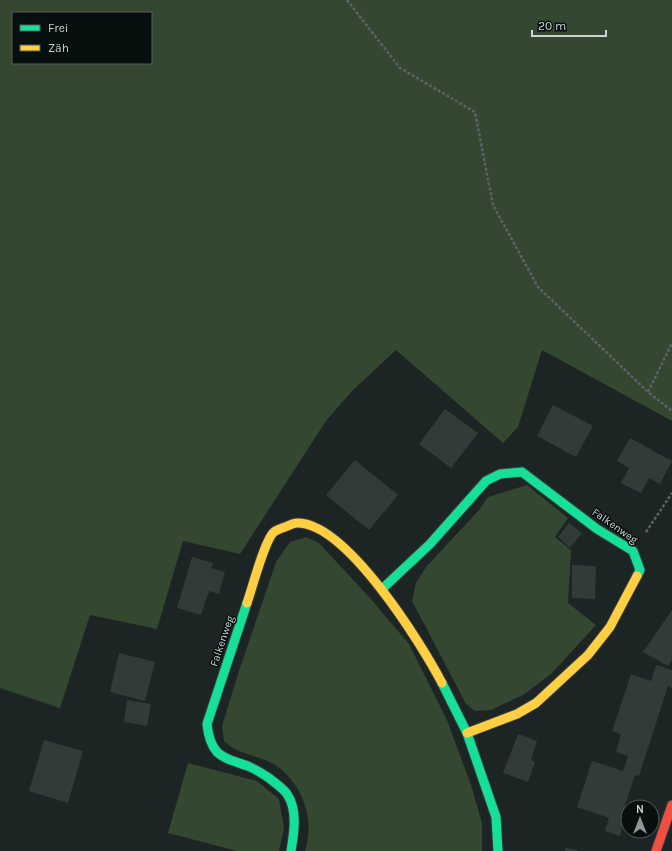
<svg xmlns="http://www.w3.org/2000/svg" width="672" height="851" viewBox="0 0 672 851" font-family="Karla,sans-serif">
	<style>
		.green { fill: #344731; fill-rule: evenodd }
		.building { fill: #313c39 }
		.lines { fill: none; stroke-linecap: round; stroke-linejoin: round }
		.fast-casing { stroke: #393f40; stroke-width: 11 }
		.slow-casing { stroke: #393f40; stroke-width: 11 }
		.jam-casing { stroke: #393f40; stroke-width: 11 }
		.path { stroke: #5a6466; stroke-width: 2.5; stroke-dasharray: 3 2; stroke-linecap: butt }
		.fast { stroke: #16e098; stroke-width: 9 }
		.slow { stroke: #ffcf43; stroke-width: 9 }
		.jam { stroke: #f24e42; stroke-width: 9 }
		.labels { text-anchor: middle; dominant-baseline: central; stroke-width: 3; stroke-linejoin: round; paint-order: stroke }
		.street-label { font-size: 11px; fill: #ccd5d6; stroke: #080f0f }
	</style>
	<rect width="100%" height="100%" fill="#1c2424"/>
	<g class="green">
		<path d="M0,0h672v421l-130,-71 -24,77 -15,16 -107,-93 -44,41 -26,30 -86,133 -57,-13 -26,88 -67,-14 -30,93 -60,-20zM13,13h138v50h-138z"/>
		<polygon points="527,485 568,518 555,537 571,550 568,603 596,625 551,674 523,695 491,710 475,711 466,704 412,601 416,583 426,567 479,510 488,497"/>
		<path d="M306,537l13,6 51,55 39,46 38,76 24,65 11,38v28h-177c10,-32 -2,-65 -28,-85 -12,-8 -27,-10 -40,-16 -5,-2 -9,-6 -13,-9l-2,-15 17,-55 37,-109 14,-20z"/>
		<polygon points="188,763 257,781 279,799 284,829 279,851 237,851 168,833"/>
	</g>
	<g class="building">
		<polygon points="553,405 593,426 576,457 537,436"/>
		<polygon points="445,409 478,433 451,468 419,444"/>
		<polygon points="630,438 672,461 660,484 649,478 641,493 621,483 629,468 617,461"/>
		<polygon points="355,460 398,495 369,530 326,495"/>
		<polygon points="569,523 582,533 570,548 558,537"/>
		<polygon points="192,557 213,563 211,568 225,572 219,594 209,591 201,615 177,608"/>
		<polygon points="572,565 596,566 595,599 572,598"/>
		<polygon points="672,610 672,660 668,666 643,652"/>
		<polygon points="119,653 155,662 145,701 110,692"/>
		<polygon points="656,665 672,670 672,688 668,686 639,776 635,775 620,821 624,822 620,836 605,831 609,818 577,807 592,761 623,771 628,756 616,752 621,734 612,731 631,674 651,681"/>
		<polygon points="127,700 151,704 147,726 124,722"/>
		<polygon points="518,734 537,741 531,760 535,762 528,782 503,773"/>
		<polygon points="44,740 83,751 68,803 29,791"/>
		<polygon points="566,848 577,850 577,851 565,851"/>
	</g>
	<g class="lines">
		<g class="fast-casing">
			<g id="fast">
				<polyline points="382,589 430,544 486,481 500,474 522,472 597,529 633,551 640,570 637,576"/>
				<path d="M247,603l-40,121c1,10 3,20 10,28 9,9 22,10 33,15 7,3 13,7 19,11 6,5 14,10 18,16 11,16 7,39 4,57"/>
				<polyline points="442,683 467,733 496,817 498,851"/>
			</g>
		</g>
		<g class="slow-casing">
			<g id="slow">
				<path d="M247,603c5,-14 18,-64 27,-71 2,-2 6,-3 8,-4 5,-1 10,-5 15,-5 49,-1 124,120 145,160"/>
				<polyline points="467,733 517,714 536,703 588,655 610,627 637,576"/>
			</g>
		</g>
		<g class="jam-casing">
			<polyline id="jam" points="656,851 672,805"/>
		</g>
		<g class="path">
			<polyline points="347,0 400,68 475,112 493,205 538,287 648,392 672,411"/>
			<polyline points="648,392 672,343"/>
			<polyline points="646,532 672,493"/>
		</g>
		<use href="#fast" class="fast"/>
		<use href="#slow" class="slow"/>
		<use href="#jam" class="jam"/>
	</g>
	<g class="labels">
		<g class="street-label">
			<text transform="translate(615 526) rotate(35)">Falkenweg</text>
			<text transform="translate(222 641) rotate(-71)">Falkenweg</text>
		</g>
	</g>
	<rect x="12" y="12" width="140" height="52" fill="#080f0f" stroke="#565e5f"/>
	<rect x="20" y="25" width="20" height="6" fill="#16e098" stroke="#565e5f"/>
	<text x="48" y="32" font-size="12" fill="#ccd5d6">Frei</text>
	<rect x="20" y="45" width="20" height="6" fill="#ffcf43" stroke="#565e5f"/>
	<text x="48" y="52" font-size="12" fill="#ccd5d6">Zäh</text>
	<g transform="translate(640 819)"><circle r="19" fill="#080f0f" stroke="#565e5f"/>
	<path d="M0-3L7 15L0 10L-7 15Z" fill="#8e9798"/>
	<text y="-6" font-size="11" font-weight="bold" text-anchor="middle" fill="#ccd5d6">N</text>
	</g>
	<path d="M532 30v6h74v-6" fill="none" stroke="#ccd5d6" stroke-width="2"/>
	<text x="538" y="30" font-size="12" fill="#ccd5d6" stroke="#080f0f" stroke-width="3" paint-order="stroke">20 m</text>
</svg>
